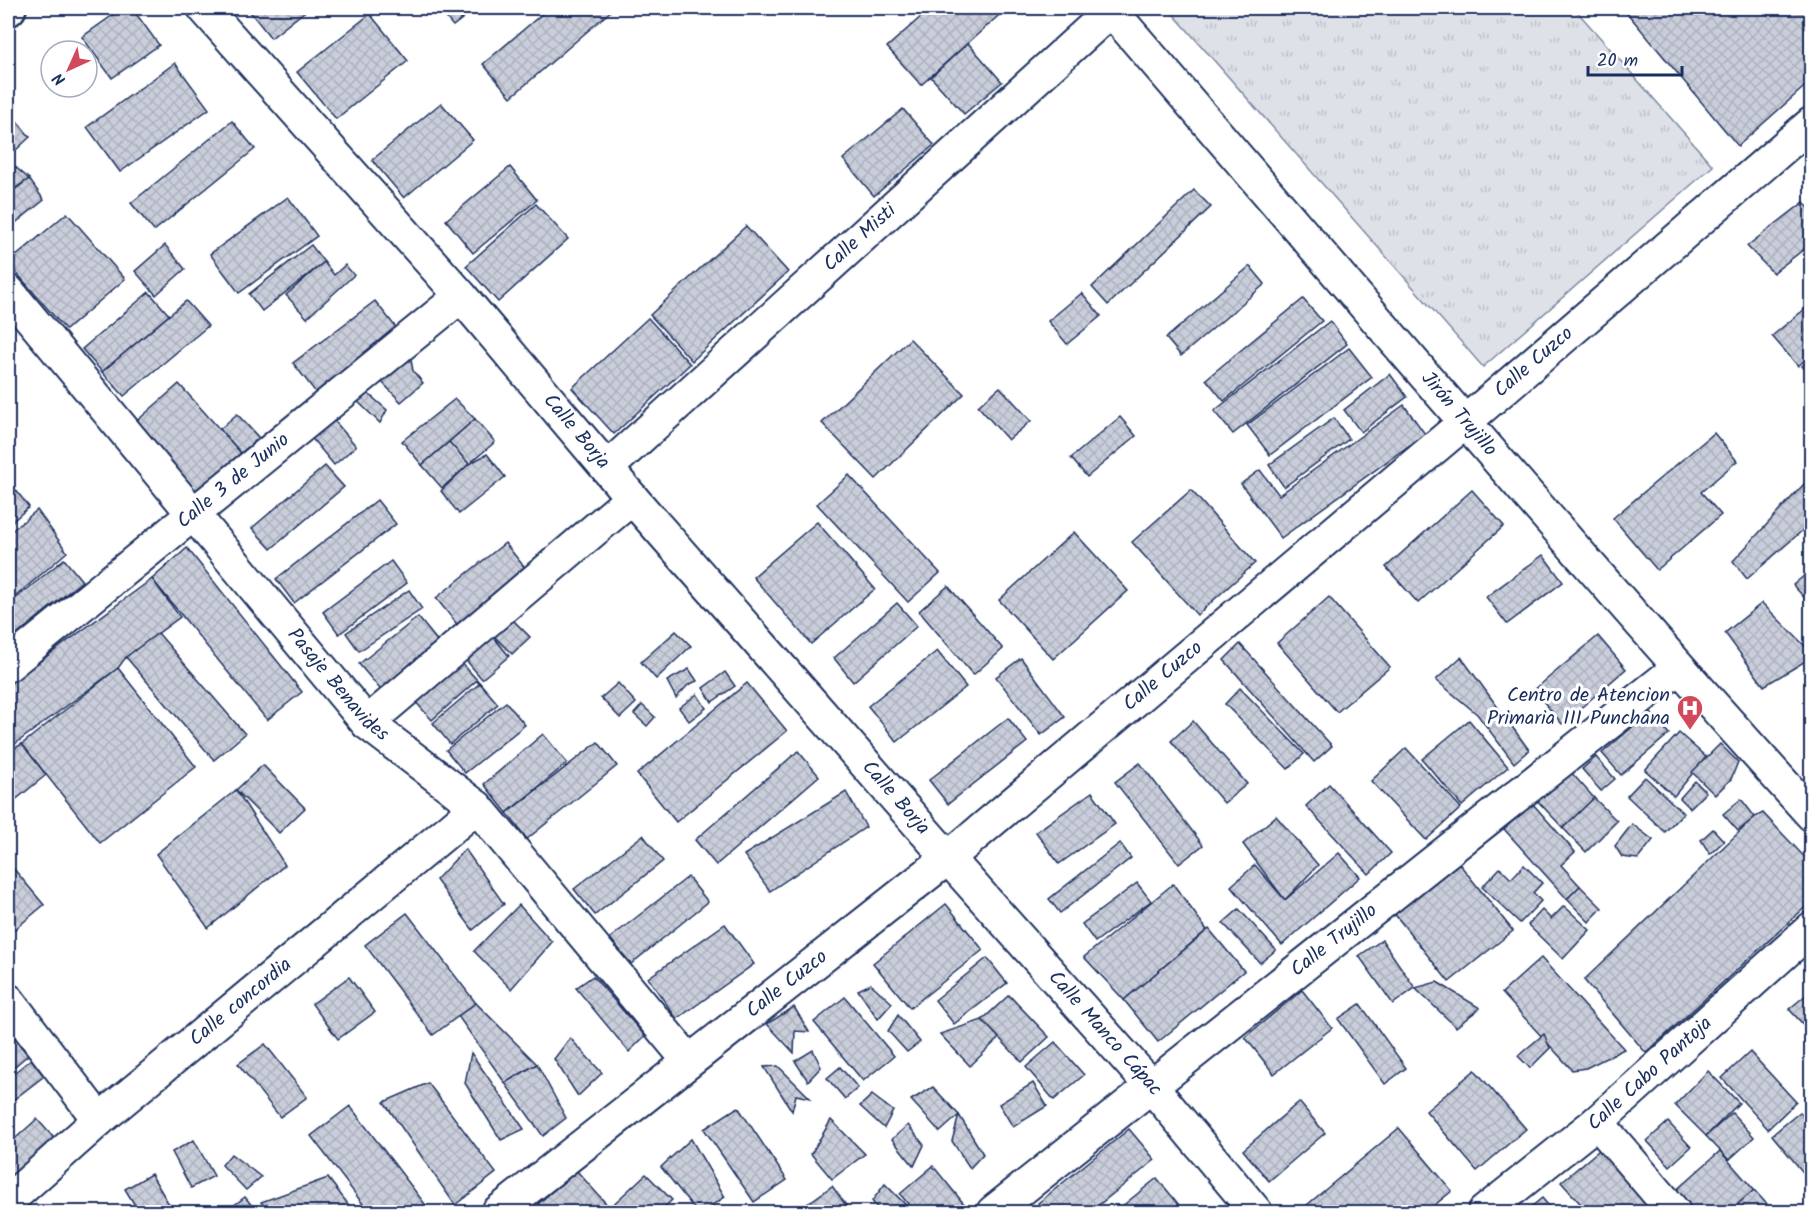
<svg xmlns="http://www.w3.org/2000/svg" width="1819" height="1220" viewBox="0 0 1819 1220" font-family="Kalam,sans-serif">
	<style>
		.park { fill: url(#park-tufts); stroke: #7c88a2; stroke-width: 1.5 }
		.building { fill: url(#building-cross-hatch); stroke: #1b2f5e; stroke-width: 1.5 }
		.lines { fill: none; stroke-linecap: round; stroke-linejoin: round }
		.street-casing { stroke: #1b2f5e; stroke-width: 36 }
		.secondary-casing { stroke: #1b2f5e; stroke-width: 38 }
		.street { stroke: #fff; stroke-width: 32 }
		.secondary { stroke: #fff; stroke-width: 33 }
		.labels { text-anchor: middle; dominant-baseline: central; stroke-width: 6; stroke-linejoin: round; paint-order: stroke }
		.street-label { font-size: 20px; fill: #1b2f5e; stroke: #fff }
		.poi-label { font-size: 20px; fill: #1b2f5e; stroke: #fff; text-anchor: end }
	</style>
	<defs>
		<pattern id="park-tufts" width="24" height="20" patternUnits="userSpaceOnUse" patternTransform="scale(1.5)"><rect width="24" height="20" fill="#dee1e7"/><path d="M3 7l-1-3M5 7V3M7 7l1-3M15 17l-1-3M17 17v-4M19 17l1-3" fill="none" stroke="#bec1c9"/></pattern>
		<pattern id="building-cross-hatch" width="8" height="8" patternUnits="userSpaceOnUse" patternTransform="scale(1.5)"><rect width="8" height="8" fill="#caceda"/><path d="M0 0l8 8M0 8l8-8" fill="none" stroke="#adb1be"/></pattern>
	</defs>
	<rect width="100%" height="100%" fill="#fff"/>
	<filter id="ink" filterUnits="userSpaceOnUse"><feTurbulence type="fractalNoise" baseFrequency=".0167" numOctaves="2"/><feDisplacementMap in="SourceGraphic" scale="12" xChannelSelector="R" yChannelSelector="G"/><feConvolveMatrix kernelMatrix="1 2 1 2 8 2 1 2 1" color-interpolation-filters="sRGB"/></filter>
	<g filter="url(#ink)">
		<polygon class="park" points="1168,8 1574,8 1713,166 1483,367"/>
		<g class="building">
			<polygon points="123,8 132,8 159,45 112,78 82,37"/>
			<polygon points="247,8 309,8 271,38"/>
			<polygon points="438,8 476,8 453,26"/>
			<polygon points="549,8 612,10 511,97 483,64"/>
			<polygon points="931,8 1007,8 921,85 887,47"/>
			<polygon points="1623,8 1812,8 1812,80 1738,146"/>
			<polygon points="370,14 408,61 336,119 297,72"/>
			<polygon points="968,43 1002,82 964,114 931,77"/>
			<polygon points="175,63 209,109 120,172 87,127"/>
			<polygon points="441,103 473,140 404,198 372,160"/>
			<polygon points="903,109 934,145 874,196 843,159"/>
			<polygon points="8,110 30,137 15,151 8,142"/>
			<polygon points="232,121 255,149 154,231 131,203"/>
			<polygon points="8,142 15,151 8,157"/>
			<polygon points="12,164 29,179 8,193 8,167"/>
			<polygon points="510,167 537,200 473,253 446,220"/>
			<polygon points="29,179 44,200 8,229 8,195"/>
			<polygon points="1194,190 1211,207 1108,305 1092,287"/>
			<polygon points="288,197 317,236 239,293 210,254"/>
			<polygon points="1804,202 1812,212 1812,243 1773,273 1747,246"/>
			<polygon points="536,204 568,239 498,302 466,266"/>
			<polygon points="67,213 125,279 66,330 8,263"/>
			<polygon points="746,226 788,272 692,361 650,315"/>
			<polygon points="165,245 185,269 156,295 135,271"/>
			<polygon points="311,245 324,262 262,311 249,294"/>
			<polygon points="324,262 334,275 345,265 354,275 307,318 286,295"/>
			<polygon points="1250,266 1265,284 1181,356 1166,338"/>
			<polygon points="149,292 169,315 102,372 82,349"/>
			<polygon points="1082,293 1101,316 1067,344 1048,321"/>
			<polygon points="1303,299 1322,321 1224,401 1206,379"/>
			<polygon points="186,301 208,326 124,396 102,372"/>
			<polygon points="375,301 406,340 324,403 293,363"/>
			<polygon points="1812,303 1812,354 1798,366 1772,336"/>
			<polygon points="648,318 690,364 614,434 572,388"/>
			<polygon points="1330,321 1347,344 1233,434 1214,411"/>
			<polygon points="910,339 964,394 876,479 822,423"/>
			<polygon points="1349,348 1372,377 1270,455 1247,425"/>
			<polygon points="410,354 413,371 423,383 401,402 381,381"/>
			<polygon points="1812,357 1812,377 1802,366"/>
			<polygon points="1390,374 1407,397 1361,432 1344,410"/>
			<polygon points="179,384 241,453 192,497 130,427"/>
			<polygon points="1000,387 1031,421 1008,440 978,406"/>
			<polygon points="364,390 387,410 380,423 352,396"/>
			<polygon points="455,399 475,419 422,465 402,441"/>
			<polygon points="1404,405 1425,434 1281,538 1241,484 1260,470 1279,495"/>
			<polygon points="237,414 259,438 241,453 220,429"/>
			<polygon points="1120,417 1136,436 1087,477 1071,458"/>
			<polygon points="332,418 356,446 334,465 310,436"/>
			<polygon points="1334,418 1349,439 1284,487 1269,465"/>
			<polygon points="475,419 495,442 469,464 449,442"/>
			<polygon points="1714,433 1737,461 1701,492 1721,515 1657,570 1613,518"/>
			<polygon points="449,442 469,464 442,488 422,465"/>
			<polygon points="487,454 505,477 459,514 441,491 469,464"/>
			<polygon points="325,466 344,487 271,549 252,528"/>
			<polygon points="849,475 940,573 908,602 817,504"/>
			<polygon points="1805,483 1812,504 1812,522 1747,579 1733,561"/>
			<polygon points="11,484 29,507 8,525 8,487"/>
			<polygon points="1191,490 1255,563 1197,615 1132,542"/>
			<polygon points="1472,490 1504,526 1418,603 1386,567"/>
			<polygon points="377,500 396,524 294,603 276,579"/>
			<polygon points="37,510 67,552 8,603 8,534"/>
			<polygon points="817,522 875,589 811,644 753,577"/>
			<polygon points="1074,532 1128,591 1053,659 999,600"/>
			<polygon points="505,543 529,573 460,628 436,598"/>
			<polygon points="187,548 302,692 267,720 152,579"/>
			<polygon points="1543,555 1563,582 1507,624 1486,597"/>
			<polygon points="64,559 82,581 8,642 8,605"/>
			<polygon points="391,561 407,583 339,634 323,612"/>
			<polygon points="1812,569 1812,606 1793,585"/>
			<polygon points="152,579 180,617 126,657 118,668 8,749 8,685"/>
			<polygon points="948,586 1003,649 973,675 919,611"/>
			<polygon points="409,590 422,609 359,651 346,633"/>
			<polygon points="1329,597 1390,667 1337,712 1277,643"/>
			<polygon points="897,603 917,626 853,682 834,658"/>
			<polygon points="1762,603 1812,653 1812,657 1764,686 1725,633"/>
			<polygon points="509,616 530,637 512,654 491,633"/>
			<polygon points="418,617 439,643 380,689 359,664"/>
			<polygon points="676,631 691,646 656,679 641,662"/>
			<polygon points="158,633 245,734 214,760 126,657"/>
			<polygon points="491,634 509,656 482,679 460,653"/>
			<polygon points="1598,636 1626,669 1562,724 1534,690"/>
			<polygon points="1240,644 1332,746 1314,762 1224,660"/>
			<polygon points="937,651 966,687 897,742 868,706"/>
			<polygon points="1461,657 1529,750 1514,763 1477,714 1436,680"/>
			<polygon points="1021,658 1065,717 1041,735 996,677"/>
			<polygon points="458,659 480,683 476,681 432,720 413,699"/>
			<polygon points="118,668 196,767 100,843 22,744"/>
			<polygon points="689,669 697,681 688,685 676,698 667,681"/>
			<polygon points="725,672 735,686 712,702 703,688"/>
			<polygon points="480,683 498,704 450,744 433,723"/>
			<polygon points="618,683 636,703 620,718 601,698"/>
			<polygon points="747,683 787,731 676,822 637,774"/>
			<polygon points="1240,688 1304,754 1288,769 1225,704"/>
			<polygon points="697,694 706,708 689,721 679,708"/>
			<polygon points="506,702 525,725 465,773 446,750"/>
			<polygon points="642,705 655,717 647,726 634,714"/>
			<polygon points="1650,712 1669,734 1621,775 1602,753"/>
			<polygon points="1008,718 1027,742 948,804 929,780"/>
			<polygon points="1469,720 1508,767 1462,806 1422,759"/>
			<polygon points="1193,721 1247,784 1224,803 1171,741"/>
			<polygon points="1679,733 1706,757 1674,796 1645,770"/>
			<polygon points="543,734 567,763 507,813 484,784"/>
			<polygon points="598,742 617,766 527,839 507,813"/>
			<polygon points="22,744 46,775 8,806 8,752"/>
			<polygon points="1720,744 1738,762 1731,779 1715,795 1692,772"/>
			<polygon points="1406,748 1461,808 1426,840 1371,781"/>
			<polygon points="798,751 819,776 716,865 695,840"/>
			<polygon points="1596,757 1615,779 1601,791 1582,769"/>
			<polygon points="1140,763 1203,845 1179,864 1115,782"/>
			<polygon points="263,765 305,808 279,833 236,790"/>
			<polygon points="1568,769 1594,798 1563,828 1534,797"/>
			<polygon points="1645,777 1683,813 1665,832 1627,796"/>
			<polygon points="1695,781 1706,792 1690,808 1680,798"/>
			<polygon points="1329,784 1391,853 1369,874 1306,806"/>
			<polygon points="236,790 285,865 208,928 156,854"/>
			<polygon points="846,792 866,827 770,891 744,855"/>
			<polygon points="1092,792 1115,824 1059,864 1036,832"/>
			<polygon points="1594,798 1617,821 1586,852 1563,828"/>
			<polygon points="1741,799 1755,817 1738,831 1723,814"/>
			<polygon points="1532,803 1575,852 1561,865 1580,886 1567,899 1504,829"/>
			<polygon points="1763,813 1812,865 1812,901 1646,1053 1584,980 1755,817"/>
			<polygon points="1276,816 1318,865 1285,900 1243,844"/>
			<polygon points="1632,824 1653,840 1638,859 1622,857 1615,846"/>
			<polygon points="1713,829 1724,841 1710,854 1701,840"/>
			<polygon points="643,835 663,861 595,915 574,889"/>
			<polygon points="1120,843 1131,858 1060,913 1049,899"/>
			<polygon points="465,849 504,904 473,930 436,880"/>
			<polygon points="1339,853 1360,877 1282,945 1231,886 1255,865 1285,900"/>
			<polygon points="1457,861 1513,931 1449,982 1393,912"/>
			<polygon points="8,862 44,905 9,934 8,932"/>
			<polygon points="1524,865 1542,883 1533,893 1541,901 1520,923 1482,887 1500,868 1511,879"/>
			<polygon points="688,877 708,902 631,964 610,938"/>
			<polygon points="1137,883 1151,901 1095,942 1082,924"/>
			<polygon points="1173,884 1207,930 1124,1000 1084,957"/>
			<polygon points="1580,886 1602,908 1589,922 1567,899"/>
			<polygon points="946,904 983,950 910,1008 873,963"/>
			<polygon points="519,905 552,942 511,989 474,951"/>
			<polygon points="1564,906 1590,930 1563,959 1528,925 1542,910 1551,919"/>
			<polygon points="1239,909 1276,950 1260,963 1223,923"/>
			<polygon points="407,913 476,1003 433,1035 365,945"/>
			<polygon points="725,924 754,964 677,1019 648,978"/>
			<polygon points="1209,929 1244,971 1158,1042 1124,1000"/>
			<polygon points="1382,940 1415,988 1393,1004 1359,956"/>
			<polygon points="987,958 1007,983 954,1024 935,1000"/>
			<polygon points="1541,958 1624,1049 1586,1068 1572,1070 1502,993"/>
			<polygon points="593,976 645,1036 629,1052 576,988"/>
			<polygon points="349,977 375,1012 338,1039 312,1004"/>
			<polygon points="1437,982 1480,1008 1456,1027 1415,988"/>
			<polygon points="871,984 892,1003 878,1019 858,990"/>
			<polygon points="1302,990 1332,1028 1274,1074 1245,1037"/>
			<polygon points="1812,990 1812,1034 1789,1009"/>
			<polygon points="1009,995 1049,1037 1022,1062 982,1020"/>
			<polygon points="845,997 894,1056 863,1081 814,1022"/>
			<polygon points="476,1003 537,1064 505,1083 458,1016"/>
			<polygon points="1360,1004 1406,1068 1385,1084 1338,1019"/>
			<polygon points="794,1007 809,1032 795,1031 794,1053 767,1024"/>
			<polygon points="898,1015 920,1042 907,1052 888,1031"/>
			<polygon points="982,1020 999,1038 970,1066 940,1034"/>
			<polygon points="11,1034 28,1055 8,1072 8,1037"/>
			<polygon points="1544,1034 1550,1048 1530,1068 1518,1056"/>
			<polygon points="570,1038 602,1073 578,1096 554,1059"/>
			<polygon points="1055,1042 1084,1075 1054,1100 1026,1067"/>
			<polygon points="265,1044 307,1097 280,1117 238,1064"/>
			<polygon points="813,1050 821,1067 808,1081 795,1061"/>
			<polygon points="1750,1052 1796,1102 1768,1129 1722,1078"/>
			<polygon points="471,1053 524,1129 501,1140 465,1083"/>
			<polygon points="31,1059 44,1076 8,1104 8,1078"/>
			<polygon points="537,1064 566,1118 543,1136 505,1083"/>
			<polygon points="778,1066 810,1098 796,1095 792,1111 764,1067"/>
			<polygon points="840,1067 858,1088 845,1099 827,1078"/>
			<polygon points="1475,1070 1526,1129 1477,1171 1426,1111"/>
			<polygon points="1708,1071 1739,1103 1706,1136 1675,1105"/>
			<polygon points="428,1083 496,1173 455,1205 384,1102"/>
			<polygon points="1033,1083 1047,1106 1013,1127 999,1104"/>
			<polygon points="933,1087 959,1115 940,1132 911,1100"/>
			<polygon points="872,1095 893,1111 884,1128 860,1106"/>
			<polygon points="1299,1102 1325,1133 1269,1181 1243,1150"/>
			<polygon points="350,1106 431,1212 369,1212 311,1136"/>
			<polygon points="738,1107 787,1180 754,1202 704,1129"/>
			<polygon points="1800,1112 1812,1126 1812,1173 1807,1177 1772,1135"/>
			<polygon points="1732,1113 1754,1137 1729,1160 1706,1136"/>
			<polygon points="959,1115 983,1154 970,1168 952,1141"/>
			<polygon points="37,1119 60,1145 24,1177 18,1170 8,1179 8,1161 10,1158 8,1155 8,1145"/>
			<polygon points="831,1120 865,1154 832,1179 811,1154"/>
			<polygon points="1668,1122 1691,1147 1670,1166 1647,1141"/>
			<polygon points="908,1125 924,1145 914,1166 892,1139"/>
			<polygon points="1399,1128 1452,1191 1426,1212 1303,1212 1301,1210"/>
			<polygon points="1129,1129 1155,1160 1090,1212 1046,1212 1038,1203"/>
			<polygon points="691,1139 725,1197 702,1212 697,1212 661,1167"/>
			<polygon points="194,1140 214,1176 191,1188 172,1152"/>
			<polygon points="1604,1146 1660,1212 1588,1212 1561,1182"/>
			<polygon points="1720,1151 1754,1190 1729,1212 1691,1212 1673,1193"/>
			<polygon points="231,1154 261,1177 246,1190 222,1165"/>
			<polygon points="933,1166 964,1204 954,1212 915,1212 900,1194"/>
			<polygon points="576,1170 610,1208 605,1212 547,1212 538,1204"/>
			<polygon points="151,1174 173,1211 171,1212 139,1212 125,1189"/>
			<polygon points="646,1174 672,1200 659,1212 605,1212"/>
			<polygon points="328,1178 354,1212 269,1212 261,1202"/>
			<polygon points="1157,1178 1180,1206 1172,1212 1115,1212"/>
			<polygon points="885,1184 913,1212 880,1212 872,1201"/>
			<polygon points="832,1186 851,1212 812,1212 806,1205"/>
			<polygon points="1754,1190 1774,1212 1729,1212"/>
			<polygon points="245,1197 257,1212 225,1212"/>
			<polygon points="1542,1198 1554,1212 1525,1212"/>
			<polygon points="1812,1202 1812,1212 1802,1212"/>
		</g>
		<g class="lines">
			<g class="street-casing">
				<g id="street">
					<path id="s1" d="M204,8l257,288 171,202 316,360 204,229 104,125"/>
					<path id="s2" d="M1109,8c233,270 463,543 703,807"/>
					<path id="s3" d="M8,291l359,432 110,84 211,253"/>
					<path id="s4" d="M607,468l507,-460"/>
					<path id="s5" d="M8,665l453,-369"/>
					<polyline points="367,723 632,498"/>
					<polyline points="8,1000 99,1120"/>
					<polyline points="1597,1122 1674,1212"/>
					<path id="s6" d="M8,1201l91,-81 378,-313"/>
					<path id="s7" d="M498,1212l450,-354 516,-435 348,-300"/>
					<path id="s8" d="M993,1212l685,-544"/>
					<path id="s9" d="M1484,1212l113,-90 215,-194"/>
				</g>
			</g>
			<g class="secondary-casing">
				<polyline id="secondary" points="8,9 9,8"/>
			</g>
			<use href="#street" class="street"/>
			<use href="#secondary" class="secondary"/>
		</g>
	</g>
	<defs>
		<g id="hospital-pin" transform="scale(1.35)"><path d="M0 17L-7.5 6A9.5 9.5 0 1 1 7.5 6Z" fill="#d1495b" stroke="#fff"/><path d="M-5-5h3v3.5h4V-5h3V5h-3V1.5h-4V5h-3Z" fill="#fff"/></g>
	</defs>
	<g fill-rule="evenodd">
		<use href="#hospital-pin" x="1690" y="708"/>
	</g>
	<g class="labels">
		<g class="street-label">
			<text stroke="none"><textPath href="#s4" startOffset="342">Calle Misti</textPath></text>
			<text stroke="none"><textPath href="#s7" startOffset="1340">Calle Cuzco</textPath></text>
			<text stroke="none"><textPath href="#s2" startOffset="536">Jirón Trujillo</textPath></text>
			<text stroke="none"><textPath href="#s1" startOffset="564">Calle Borja</textPath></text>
			<text stroke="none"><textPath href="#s5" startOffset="291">Calle 3 de Junio</textPath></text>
			<text stroke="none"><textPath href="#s7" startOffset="854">Calle Cuzco</textPath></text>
			<text stroke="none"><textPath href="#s3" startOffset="514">Pasaje Benavides</textPath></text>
			<text stroke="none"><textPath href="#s1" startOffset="1050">Calle Borja</textPath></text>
			<text stroke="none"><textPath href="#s8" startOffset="436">Calle Trujillo</textPath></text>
			<text stroke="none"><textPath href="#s7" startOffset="368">Calle Cuzco</textPath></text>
			<text stroke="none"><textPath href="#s6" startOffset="306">Calle concordia</textPath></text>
			<text stroke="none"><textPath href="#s1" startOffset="1365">Calle Manco Cápac</textPath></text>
			<text stroke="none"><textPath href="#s9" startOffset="216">Calle Cabo Pantoja</textPath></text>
		</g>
		<g class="poi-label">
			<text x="1670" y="696">Centro de Atencion<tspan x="1670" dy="23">Primaria III Punchana</tspan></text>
		</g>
	</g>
	<rect width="1819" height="1220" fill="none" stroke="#fff" stroke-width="30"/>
	<rect x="15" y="15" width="1789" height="1190" fill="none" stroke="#1b2f5e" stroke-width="2" filter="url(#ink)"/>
	<g transform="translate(69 69) rotate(225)"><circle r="28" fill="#ffffff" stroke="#a4acbf" stroke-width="1.5"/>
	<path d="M0-4.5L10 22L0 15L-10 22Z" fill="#d1495b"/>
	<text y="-9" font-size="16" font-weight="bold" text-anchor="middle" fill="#1b2f5e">N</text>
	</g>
	<path d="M1588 66v9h94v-9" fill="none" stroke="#1b2f5e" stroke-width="3"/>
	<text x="1597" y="66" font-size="18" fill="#1b2f5e" stroke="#ffffff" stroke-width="4.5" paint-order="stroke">20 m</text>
</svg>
